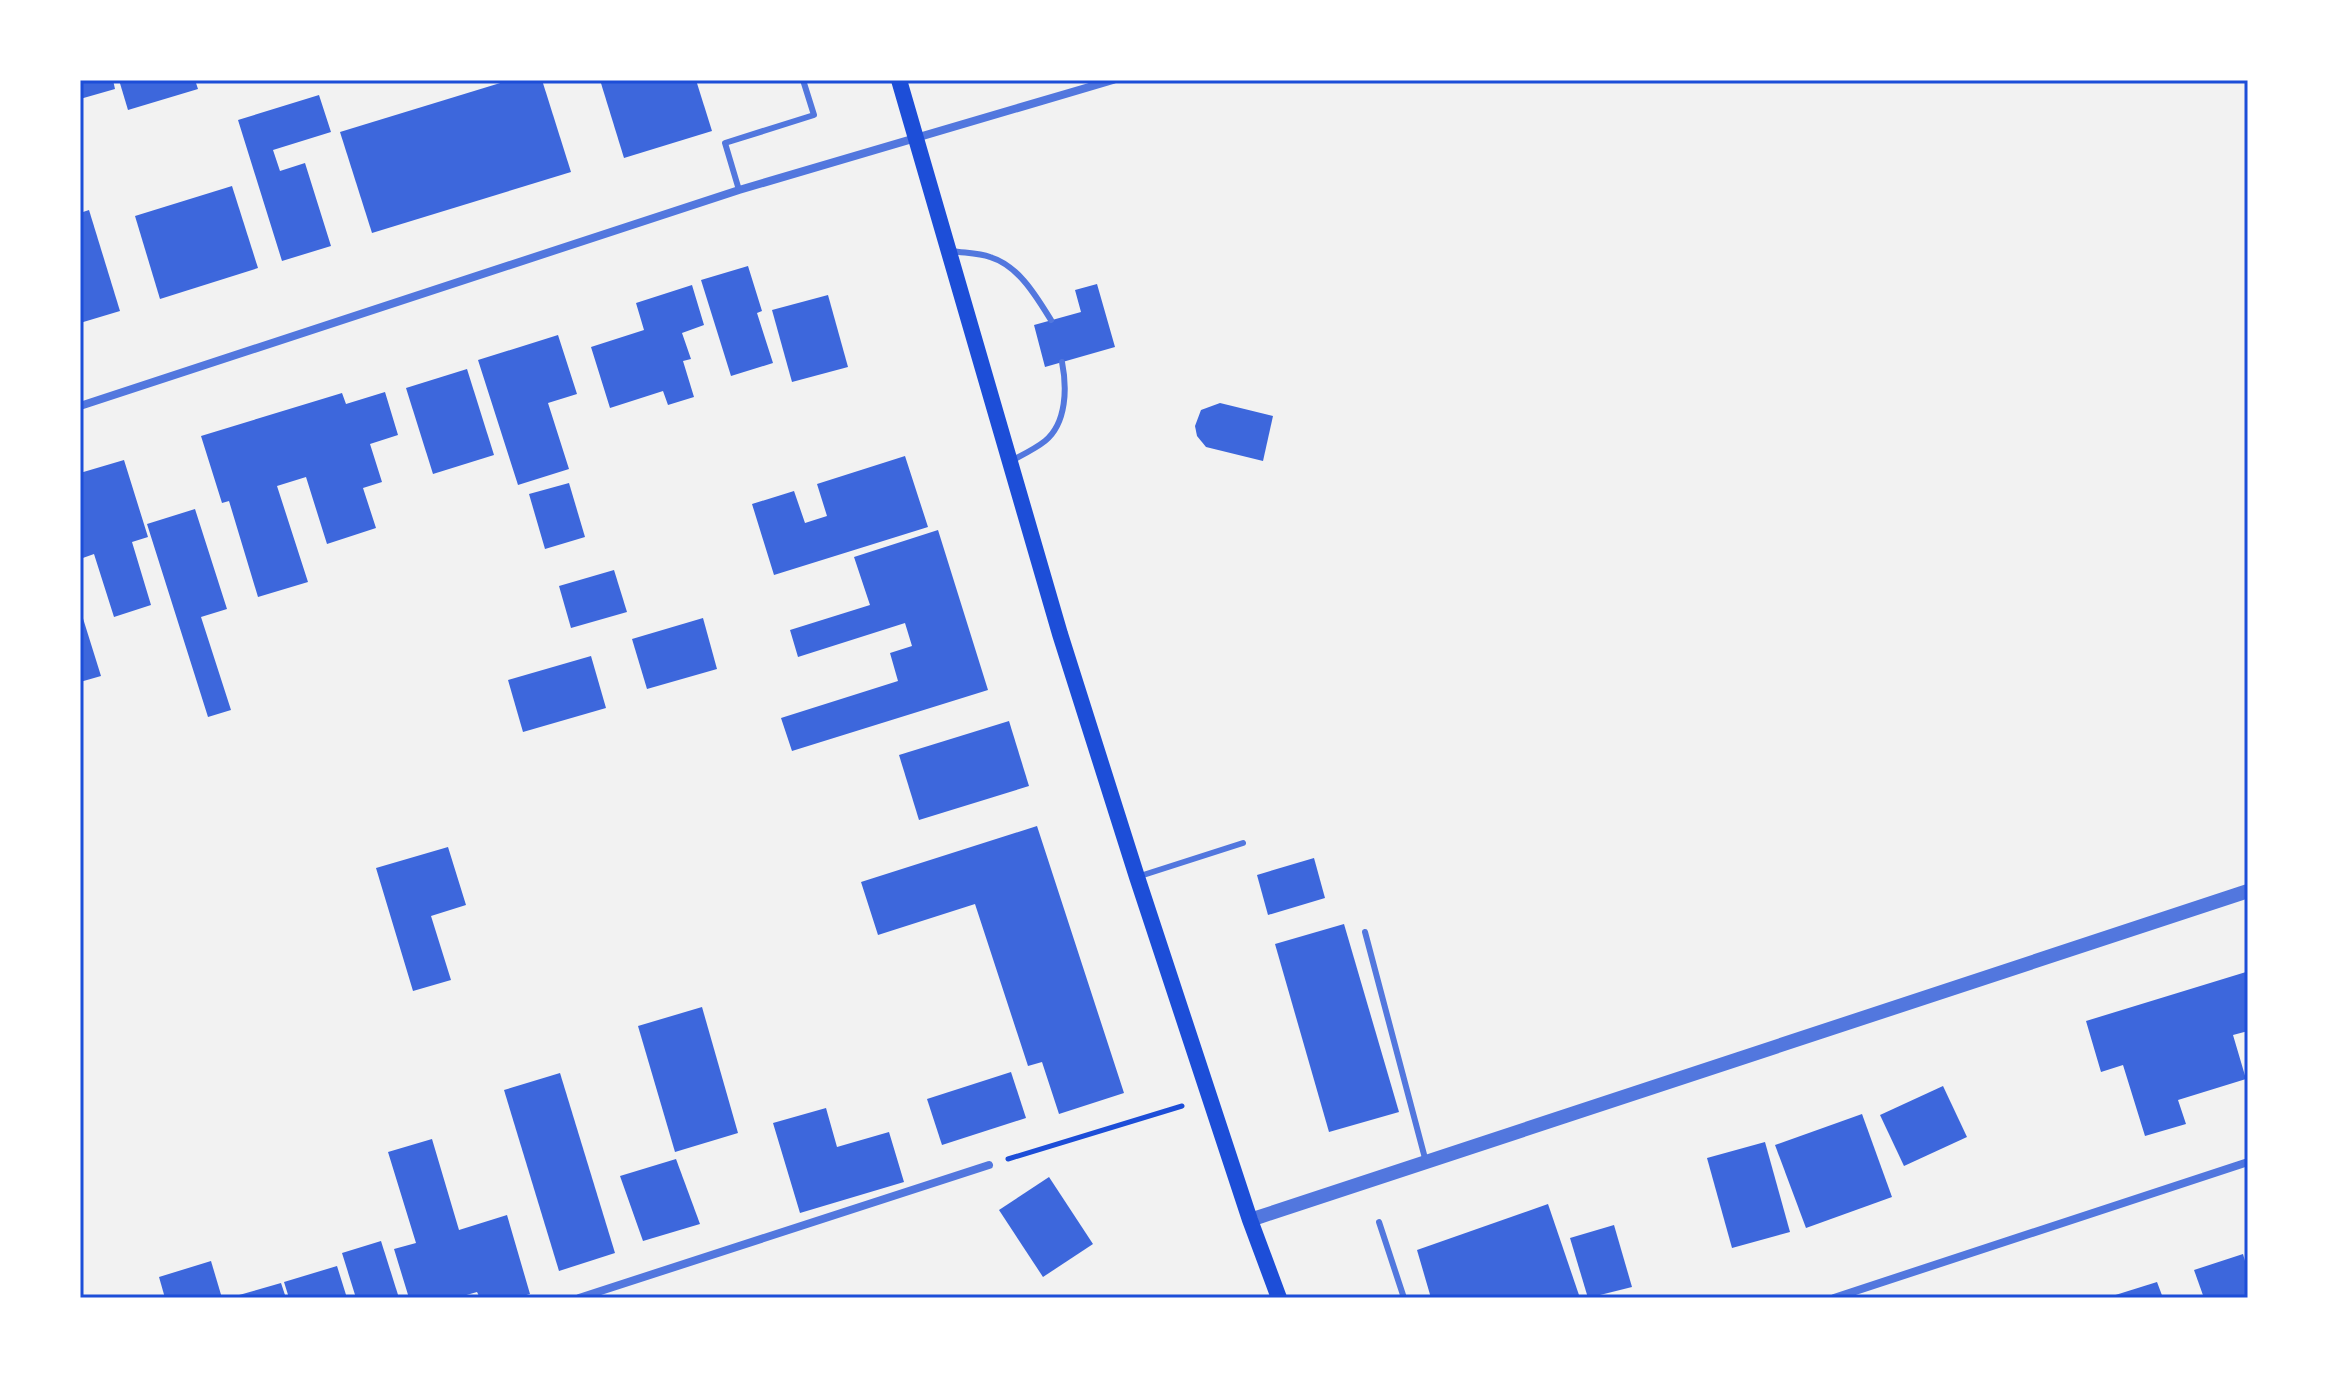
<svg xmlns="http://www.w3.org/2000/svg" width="2328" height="1378" viewBox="0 0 2328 1378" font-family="Montserrat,sans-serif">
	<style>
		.building { fill: #3d67dc }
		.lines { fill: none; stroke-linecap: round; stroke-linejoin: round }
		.path { stroke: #1d4ed8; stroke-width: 5 }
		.service { stroke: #5277de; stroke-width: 6 }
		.minor { stroke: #5277de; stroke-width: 8 }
		.tertiary { stroke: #5277de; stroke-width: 14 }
		.secondary { stroke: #1d4ed8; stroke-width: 16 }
		.neatline { fill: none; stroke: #1d4ed8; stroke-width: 3 }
	</style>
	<rect width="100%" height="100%" fill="#f2f2f2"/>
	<g class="building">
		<polygon points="80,80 113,80 115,89 80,99"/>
		<polygon points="119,80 195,80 198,89 128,110"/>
		<polygon points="510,80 542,80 571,172 372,233 340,132"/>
		<polygon points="600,80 696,80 712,131 624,158"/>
		<polygon points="319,95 331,132 273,150 280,171 305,163 331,246 282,261 238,120"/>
		<polygon points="232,186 258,268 160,299 135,216"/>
		<polygon points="89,210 120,311 80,323 80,213"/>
		<polygon points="748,266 762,311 757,313 773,363 731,376 701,280"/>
		<polygon points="1097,284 1115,347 1045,367 1034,325 1081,312 1075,290"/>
		<polygon points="692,285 704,325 682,333 691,359 683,361 694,397 668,405 663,391 610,408 591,347 644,330 636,303"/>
		<polygon points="828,295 848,367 792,382 772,310"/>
		<polygon points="558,335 577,394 548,403 569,469 518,485 478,360"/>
		<polygon points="467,369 494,455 433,474 406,388"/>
		<polygon points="385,392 398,435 370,444 382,482 363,488 376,528 327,544 306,477 277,486 308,582 258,597 229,501 222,503 201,436 342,393 346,404"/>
		<polygon points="1220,403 1273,416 1263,461 1206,447 1197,436 1195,426 1201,410"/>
		<polygon points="905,456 928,527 774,575 752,504 794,491 805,523 827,516 817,484"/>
		<polygon points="124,460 148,537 132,542 151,605 114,617 94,554 80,559 80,473"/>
		<polygon points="569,483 585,537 545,549 529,494"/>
		<polygon points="195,509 227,609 201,617 231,710 208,717 147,524"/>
		<polygon points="938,530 988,690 792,751 781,718 898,681 890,653 912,646 905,623 798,657 790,630 870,605 854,557"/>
		<polygon points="614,570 627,612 571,628 559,586"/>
		<polygon points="81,612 101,676 80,682 80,613"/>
		<polygon points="703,618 717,669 647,689 632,639"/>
		<polygon points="591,656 606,708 523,732 508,680"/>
		<polygon points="1009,721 1029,786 919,820 899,755"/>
		<polygon points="1037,826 1124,1093 1059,1114 1042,1062 1028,1066 975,904 878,935 861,882"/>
		<polygon points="448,847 466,905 431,916 451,980 413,991 376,868"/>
		<polygon points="1314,858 1325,898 1268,915 1257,875"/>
		<polygon points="1344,924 1399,1112 1329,1132 1275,944"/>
		<polygon points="2246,972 2248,1031 2233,1035 2246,1079 2178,1100 2186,1124 2145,1136 2123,1065 2101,1072 2086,1021"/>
		<polygon points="702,1007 738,1133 675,1152 638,1026"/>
		<polygon points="1011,1072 1026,1118 942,1145 927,1099"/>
		<polygon points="560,1073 615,1253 559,1271 504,1090"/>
		<polygon points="1943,1086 1967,1137 1904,1166 1880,1115"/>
		<polygon points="826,1108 837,1147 889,1132 904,1182 800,1213 773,1123"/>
		<polygon points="1862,1114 1892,1197 1806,1228 1775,1145"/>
		<polygon points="432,1139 459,1230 507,1215 530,1294 516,1298 480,1298 477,1292 456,1298 409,1298 394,1249 416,1243 388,1152"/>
		<polygon points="1765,1142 1790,1232 1732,1248 1707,1158"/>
		<polygon points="676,1159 700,1224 643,1241 620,1176"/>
		<polygon points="1049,1177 1093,1244 1043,1277 999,1210"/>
		<polygon points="1548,1204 1580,1298 1431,1298 1417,1250"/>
		<polygon points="1614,1225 1632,1287 1588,1298 1570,1238"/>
		<polygon points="381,1241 399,1298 356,1298 342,1253"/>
		<polygon points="2243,1254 2248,1271 2248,1298 2204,1298 2194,1270"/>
		<polygon points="211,1261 222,1298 165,1298 159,1277"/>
		<polygon points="337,1266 347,1298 289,1298 284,1282"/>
		<polygon points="2157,1282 2163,1298 2109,1298 2109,1297"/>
		<polygon points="281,1283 286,1298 232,1298 232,1297"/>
	</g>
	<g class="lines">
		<polyline class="path" points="1008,1159 1182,1106"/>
		<g class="service">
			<polyline points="739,190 725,143 814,115 803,80"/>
			<path d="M952,251c12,2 27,2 38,6 29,9 46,39 61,63"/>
			<path d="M1011,461c11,-6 24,-12 34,-20 22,-18 22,-54 17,-79"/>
			<polyline points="1137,877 1243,843"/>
			<polyline points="1365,932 1426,1162"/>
			<polyline points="1379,1222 1404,1298"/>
		</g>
		<g class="minor">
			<polyline points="80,406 739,190 1113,80"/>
			<polyline points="579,1298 989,1165"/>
			<polyline points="1834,1298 2248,1162"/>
		</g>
		<polyline class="tertiary" points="1250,1220 2248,891"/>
		<polyline class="secondary" points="899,80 1060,634 1137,877 1250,1220 1279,1298"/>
	</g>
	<rect width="2328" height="1378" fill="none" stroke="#ffffff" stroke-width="164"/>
	<rect x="82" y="82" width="2164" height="1214" class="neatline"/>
</svg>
